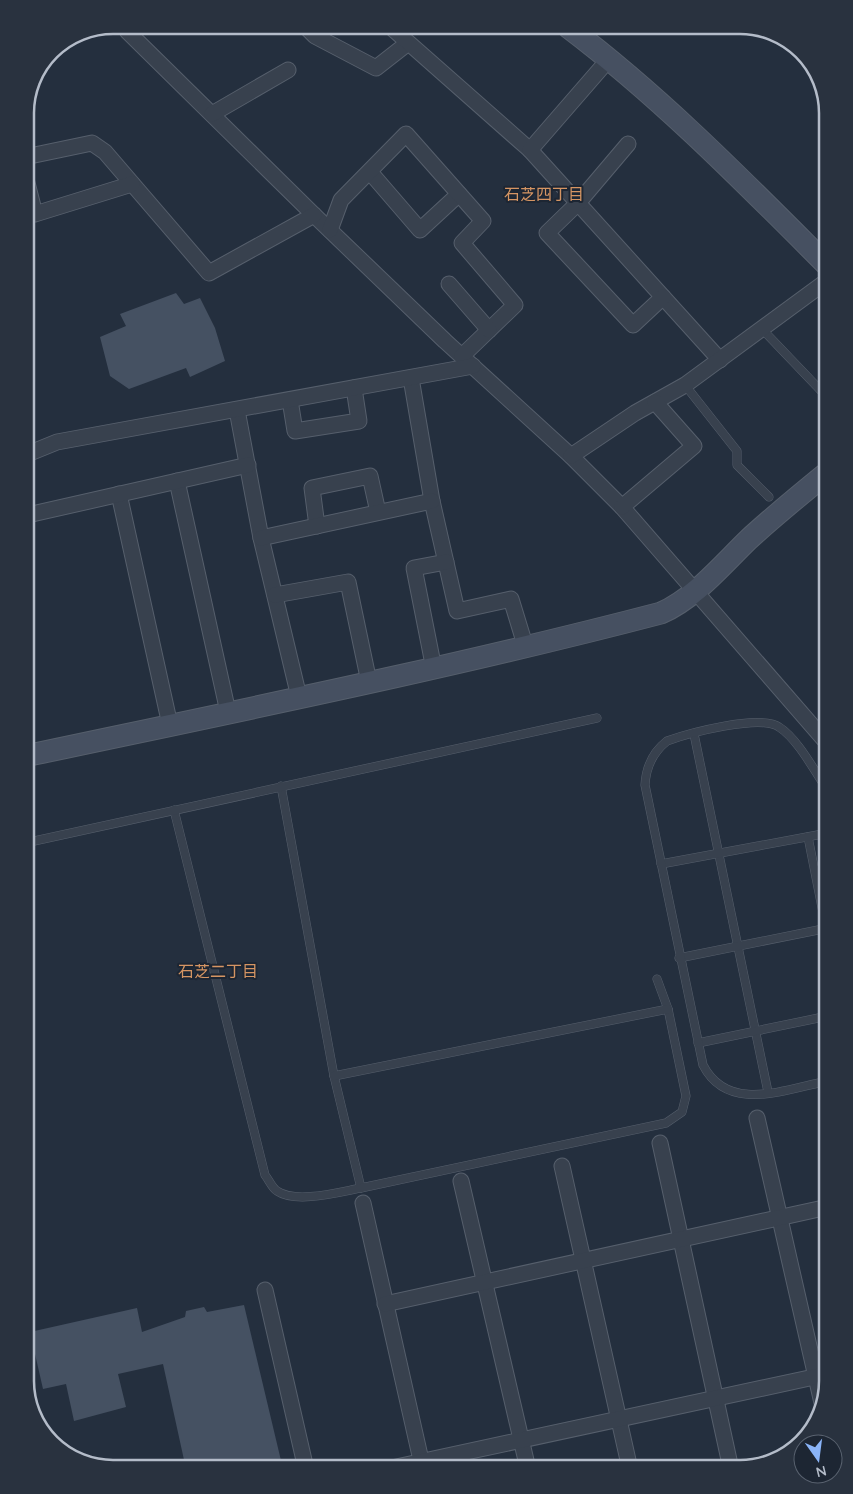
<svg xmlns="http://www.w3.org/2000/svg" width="853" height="1494" viewBox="0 0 853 1494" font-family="Quicksand,'Noto Sans JP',sans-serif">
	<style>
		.building { fill: #455162 }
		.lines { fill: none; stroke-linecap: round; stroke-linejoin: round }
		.lane-casing { stroke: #565f6c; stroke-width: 9 }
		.street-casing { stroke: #565f6c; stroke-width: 17 }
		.secondary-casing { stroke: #565f6c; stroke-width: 23 }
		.lane { stroke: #38414e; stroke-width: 8 }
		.street { stroke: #38414e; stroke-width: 15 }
		.secondary { stroke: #465061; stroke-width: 21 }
		.labels { text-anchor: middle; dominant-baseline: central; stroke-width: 4; stroke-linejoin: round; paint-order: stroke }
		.neighbourhood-label { font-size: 16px; fill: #d59563; stroke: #1d2633 }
		.rim { fill: none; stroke: #b4bcc9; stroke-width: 2.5 }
	</style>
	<rect width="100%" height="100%" fill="#242f3e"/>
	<g class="building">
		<polygon points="176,293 184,304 200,298 215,328 225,361 190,377 186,368 129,389 110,376 100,337 126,326 120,314"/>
		<polygon points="244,1305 283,1469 186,1469 163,1364 118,1374 126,1407 74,1421 66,1384 43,1389 30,1332 137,1308 142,1332 185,1317 186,1311 204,1307 207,1312"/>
	</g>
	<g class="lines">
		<g class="lane-casing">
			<g id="lane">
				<polyline points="762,329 825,395 828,392"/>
				<polyline points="685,385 737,451 737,465 769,497"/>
				<polyline points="694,734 768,1092"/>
				<polyline points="281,786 334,1076 361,1188"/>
				<path d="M174,810l91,365c4,5 7,13 12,16 19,13 62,1 84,-3l305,-65 16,-11 4,-16 -18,-87 -11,-30"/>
				<polyline points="808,837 828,938"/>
				<polyline points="25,843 597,718"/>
				<polyline points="661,864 828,833"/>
				<polyline points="679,958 828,928"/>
				<polyline points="698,1043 828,1016"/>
				<polyline points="334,1076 668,1009"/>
				<path d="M828,1081c-42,8 -100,33 -125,-16l-58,-280c1,-18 8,-33 22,-44 22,-8 93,-27 112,-14 19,12 36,45 49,64"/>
			</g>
		</g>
		<g class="street-casing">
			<g id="street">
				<polyline points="308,29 315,36 376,68 408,43"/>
				<polyline points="393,29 530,150"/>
				<polyline points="127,31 314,215 445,341 571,456 622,507 828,744"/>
				<polyline points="609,59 530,150 720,360"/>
				<polyline points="212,114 288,70"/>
				<polyline points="628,144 578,203 547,233 633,325 663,297"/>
				<polyline points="25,157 92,143 105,152 209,273 314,215"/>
				<polyline points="370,172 420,230 459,194"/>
				<polyline points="25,175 35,214 132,184"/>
				<polyline points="330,230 341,200 406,134 483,221 462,243 515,305 462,356"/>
				<polyline points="449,284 489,330"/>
				<polyline points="411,378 432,501 457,611 511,599 526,648"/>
				<polyline points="290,400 295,431 359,421 354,388"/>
				<polyline points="237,410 261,538 299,697"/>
				<polyline points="25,455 57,442 473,366"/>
				<polyline points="571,456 635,413 685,385 828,280"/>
				<polyline points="177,481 228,712"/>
				<polyline points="119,494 170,725"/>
				<polyline points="622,507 694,446 655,402"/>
				<polyline points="25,513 32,514 248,465"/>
				<polyline points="317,526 312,488 370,476 378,512"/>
				<polyline points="261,538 432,501"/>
				<polyline points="275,595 348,582 369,682"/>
				<polyline points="434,669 414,568 446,562"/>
				<polyline points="757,1118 822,1403"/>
				<polyline points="660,1143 731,1469"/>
				<polyline points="562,1166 630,1469"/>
				<polyline points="461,1181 528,1469"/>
				<polyline points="363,1203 423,1469"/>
				<polyline points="265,1290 306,1469"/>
				<polyline points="385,1304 828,1207"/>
				<polyline points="387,1469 828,1374"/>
			</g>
		</g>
		<g class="secondary-casing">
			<g id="secondary">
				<path d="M568,27c94,71 177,156 260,239"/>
				<path d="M25,756c212,-45 426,-88 636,-143 34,-15 61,-48 88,-74 25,-23 52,-45 79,-67"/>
			</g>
		</g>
		<use href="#lane" class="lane"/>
		<use href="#street" class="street"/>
		<use href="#secondary" class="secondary"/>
	</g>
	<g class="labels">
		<g class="neighbourhood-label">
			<text x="544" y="194">石芝四丁目</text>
			<text x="218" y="971">石芝二丁目</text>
		</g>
	</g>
	<path d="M0 0H853V1494H0ZM113 34H740A79 79 0 0 1 819 113V1381A79 79 0 0 1 740 1460H113A79 79 0 0 1 34 1381V113A79 79 0 0 1 113 34Z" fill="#29323f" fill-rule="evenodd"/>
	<path class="rim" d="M113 34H740A79 79 0 0 1 819 113V1381A79 79 0 0 1 740 1460H113A79 79 0 0 1 34 1381V113A79 79 0 0 1 113 34Z"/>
	<g transform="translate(818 1459) rotate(166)"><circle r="24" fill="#1d2633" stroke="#59626f"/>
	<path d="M0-4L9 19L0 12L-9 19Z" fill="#8ab4f8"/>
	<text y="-8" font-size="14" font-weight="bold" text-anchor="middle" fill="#b4bcc9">N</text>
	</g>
</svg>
